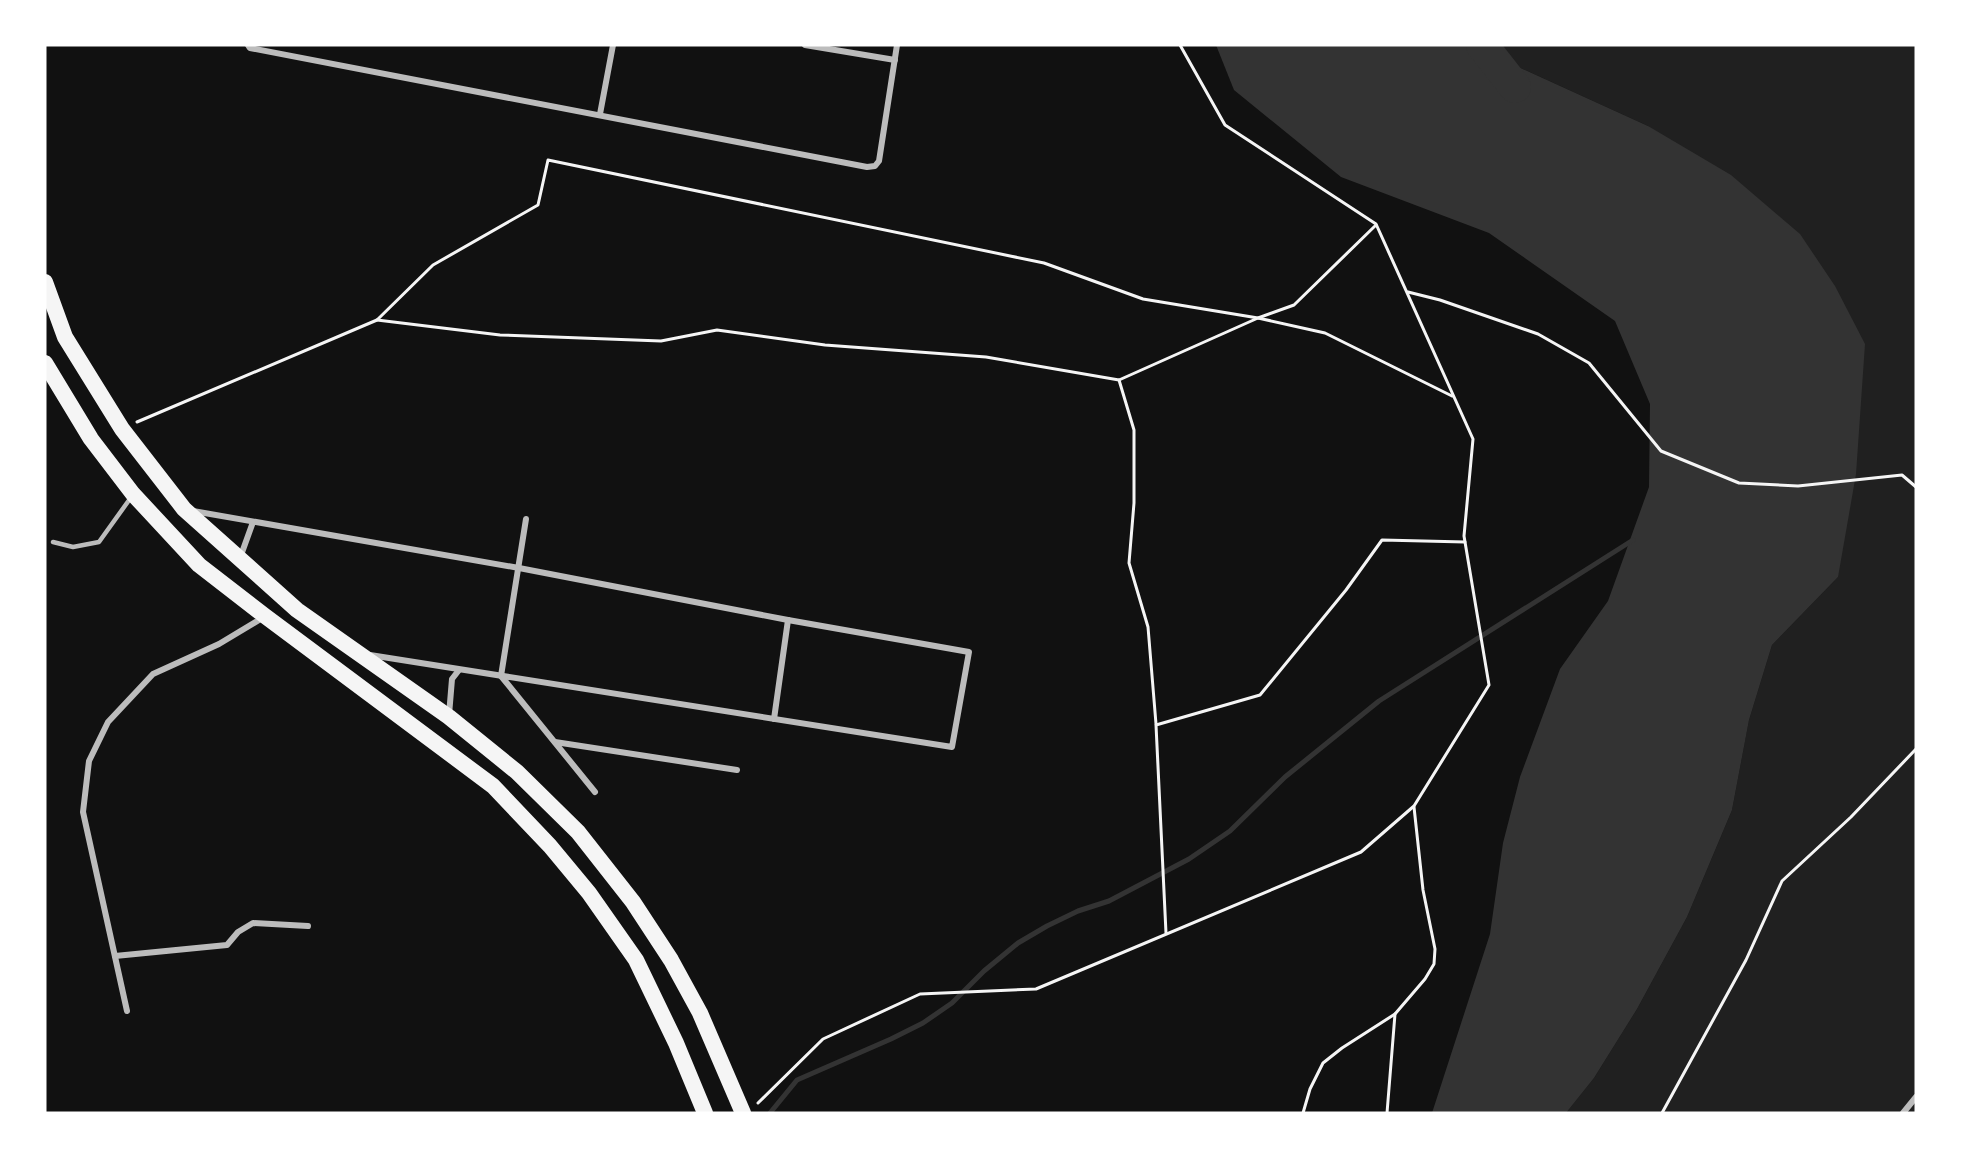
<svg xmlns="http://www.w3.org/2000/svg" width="1961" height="1158" viewBox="0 0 1961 1158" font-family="'PT Sans',sans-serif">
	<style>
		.green { fill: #202020 }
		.water { fill: #333 }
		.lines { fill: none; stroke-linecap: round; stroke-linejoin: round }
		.stream { stroke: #333; stroke-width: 5 }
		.river { stroke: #333; stroke-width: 32 }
		.path { stroke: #f5f5f5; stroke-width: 3 }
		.service { stroke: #bcbcbc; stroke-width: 4.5 }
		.minor { stroke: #bcbcbc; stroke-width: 6 }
		.trunk { stroke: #f5f5f5; stroke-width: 16 }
	</style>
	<rect width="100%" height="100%" fill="#111"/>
	<polygon class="green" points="1470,45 1916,45 1916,1113 1566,1113 1594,1078 1637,1009 1687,917 1732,810 1749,720 1772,645 1838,577 1648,126"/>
	<polygon class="water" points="1216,45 1470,45 1648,126 1731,175 1800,234 1835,286 1865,344 1856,474 1838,577 1772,645 1749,720 1732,810 1687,917 1637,1009 1594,1078 1566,1113 1432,1113 1490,934 1503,843 1520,777 1560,669 1608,601 1649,487 1650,404 1615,321 1489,233 1341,177 1234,90"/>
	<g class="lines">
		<polyline class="stream" points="770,1113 797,1080 891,1039 923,1023 952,1003 984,971 1018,943 1047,926 1078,911 1109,901 1189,859 1230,831 1285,777 1379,701 1633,540"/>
		<polyline class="river" points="1482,45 1515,87"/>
		<g class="path">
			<polyline points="1408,292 1440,300 1538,334 1589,363 1661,451 1739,483 1798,486 1902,475 1916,487"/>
			<polyline points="377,320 500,335 661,341 717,330 825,345 986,357 1119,380 1258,318 1325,333 1452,396"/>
			<polyline points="1119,380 1134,430 1134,503 1129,563 1148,627 1156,724"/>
			<polyline points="137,422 377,320 433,265 538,205 548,160 1044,263 1143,299 1258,318 1294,305 1376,225"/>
			<polyline points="1166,933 1156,725 1260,695 1346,590 1382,540 1465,542"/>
			<polyline points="758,1103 823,1039 920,994 1036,989 1361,852 1414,806 1489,685 1464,536 1473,439 1376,224 1225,125 1180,45"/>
			<polyline points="1303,1113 1310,1089 1323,1063 1342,1048 1395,1014 1425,979 1434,964 1435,949 1423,890 1414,807"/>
			<polyline points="1387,1113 1395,1014"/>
			<polyline points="1662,1113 1746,960 1782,881 1851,817 1916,749"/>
		</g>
		<polyline class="service" points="53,542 73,547 99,542 132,496"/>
		<g class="minor">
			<polyline points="248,45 250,48 867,167 875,166 879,161 897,45"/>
			<polyline points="805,45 895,60"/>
			<polyline points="600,114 613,45"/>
			<polyline points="193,511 519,568 788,620 969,652 952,747 370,655"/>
			<polyline points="526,519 501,676 595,792"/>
			<polyline points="240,558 253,522"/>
			<polyline points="449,715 452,679 459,670"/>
			<polyline points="774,719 788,620"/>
			<polyline points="555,742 737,770"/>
			<polyline points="115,956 227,945 238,932 253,923 308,926"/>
			<polyline points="127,1011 83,812 89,761 108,722 153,674 219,644 264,617"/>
			<polyline points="1903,1113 1916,1097"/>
		</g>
		<g class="trunk">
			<polyline points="45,282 65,337 122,429 184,509 297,610 449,717 517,772 578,832 633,902 671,960 700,1013 743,1113"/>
			<polyline points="45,363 91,439 133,494 199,565 265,616 493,786 550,846 589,893 636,960 676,1043 705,1113"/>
		</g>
	</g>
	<rect width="1961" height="1158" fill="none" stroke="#ffffff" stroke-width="93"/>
</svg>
